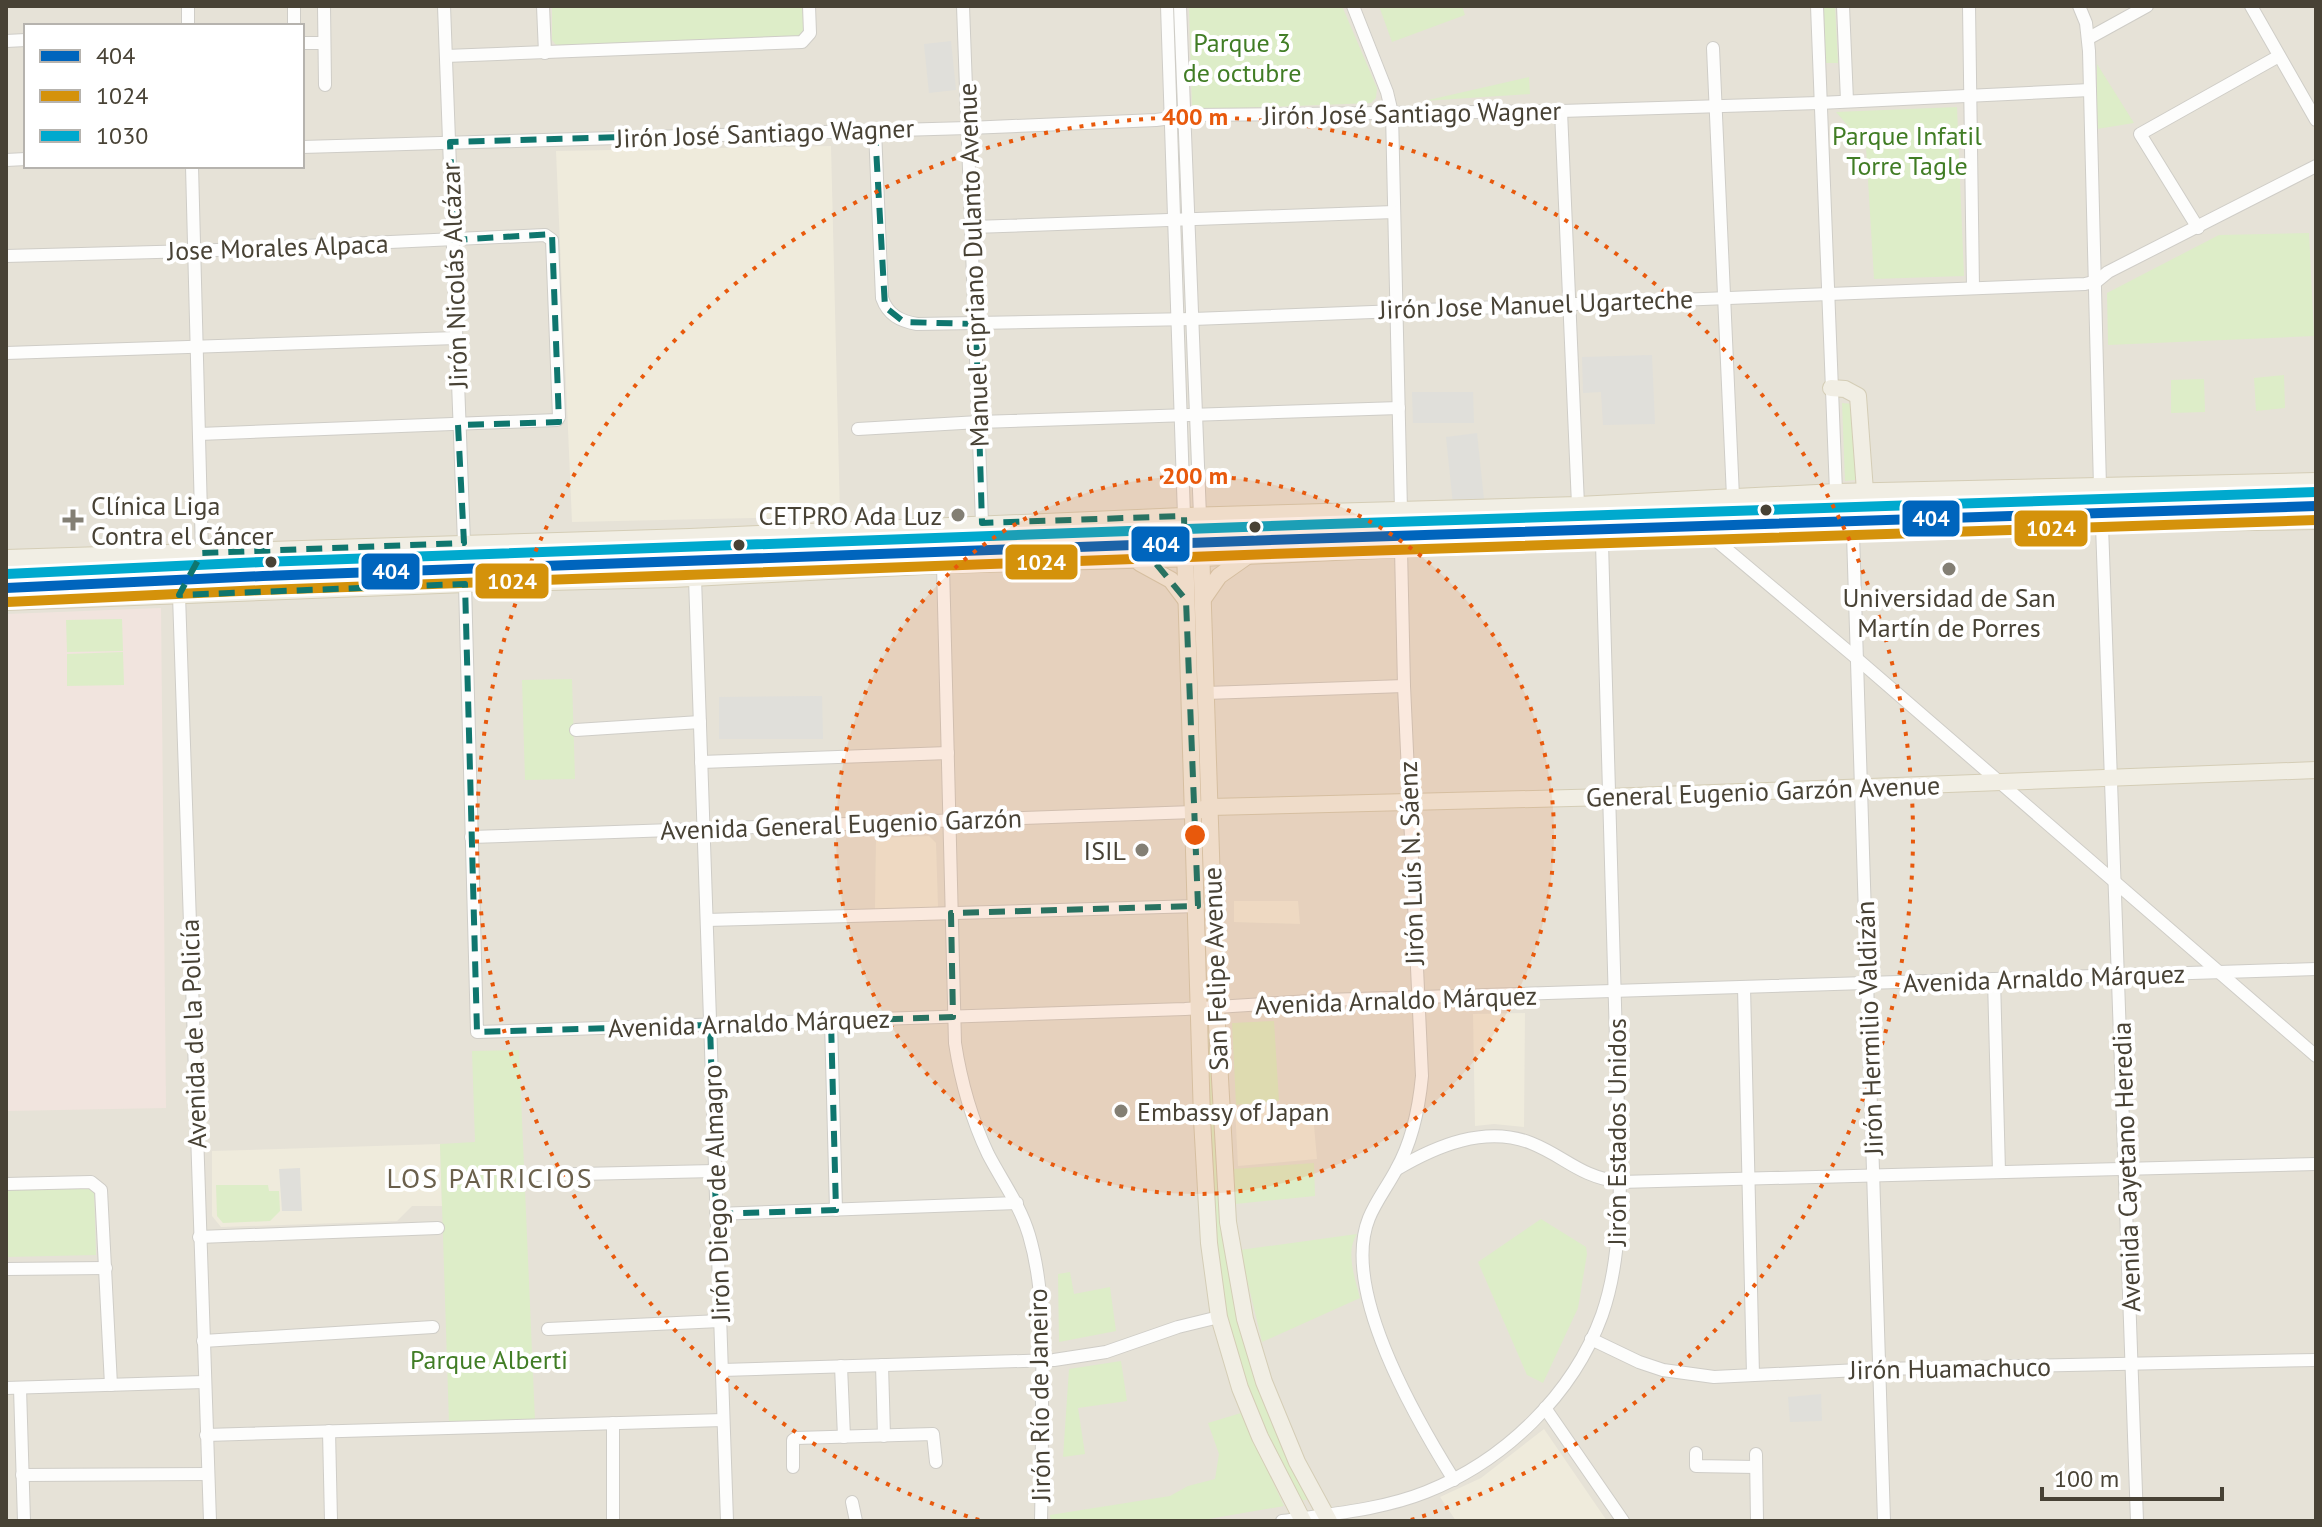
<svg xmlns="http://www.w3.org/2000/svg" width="2322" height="1527" viewBox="0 0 2322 1527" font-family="'PT Sans',sans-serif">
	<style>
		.residential { fill: #e6e2d7; fill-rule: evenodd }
		.education { fill: #efebdc }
		.medical { fill: #f1e4de }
		.green { fill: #ddedc8 }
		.parking { fill: #e0dfda }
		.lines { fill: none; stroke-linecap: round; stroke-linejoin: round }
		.minor-casing { stroke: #cfcdc7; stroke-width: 14 }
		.major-casing { stroke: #d4cdb6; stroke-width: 18 }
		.minor { stroke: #fdfdfc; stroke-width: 12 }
		.major { stroke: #f1eee4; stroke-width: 16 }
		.bus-1-casing { stroke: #fff; stroke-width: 16 }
		.bus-2-casing { stroke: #fff; stroke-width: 16 }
		.bus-3-casing { stroke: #fff; stroke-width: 16 }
		.bus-1 { stroke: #0065bd; stroke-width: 10 }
		.bus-2 { stroke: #d4920b; stroke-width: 10 }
		.bus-3 { stroke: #00a9ce; stroke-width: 10 }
		.marked { fill: none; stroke: #0f766e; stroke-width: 6; stroke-dasharray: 16 10; stroke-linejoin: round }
		.ring { fill: none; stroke: #e8590c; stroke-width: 4; stroke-dasharray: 4 8 }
		.bus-dot { fill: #484235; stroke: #fff; stroke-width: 3 }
		.poi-dot { fill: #837f74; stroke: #fff; stroke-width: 3 }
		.labels { text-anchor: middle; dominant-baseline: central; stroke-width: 8; stroke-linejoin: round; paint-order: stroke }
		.park-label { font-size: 26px; fill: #417d25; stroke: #fff }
		.street-label { font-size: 26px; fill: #484235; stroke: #fff }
		.poi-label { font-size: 26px; fill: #484235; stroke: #fff; text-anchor: start }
		.neighbourhood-label { font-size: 28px; letter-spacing: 2px; fill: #6b604c; stroke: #fff }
		.centre { fill: #e8590c; stroke: #fff; stroke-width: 4 }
		.ring-label { font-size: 24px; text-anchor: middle; font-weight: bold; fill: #e8590c; stroke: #fff; stroke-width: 8; stroke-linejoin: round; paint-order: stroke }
		.line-badge { stroke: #fff; stroke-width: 3 }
		.badge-label { font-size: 22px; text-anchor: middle; font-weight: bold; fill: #fff }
	</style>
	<rect width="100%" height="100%" fill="#f1f0ea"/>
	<path class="residential" d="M6,6h2310v1515h-2310zM26,26h276v140h-276z"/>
	<g class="education">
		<polygon points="831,146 840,516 572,522 556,151"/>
		<polygon points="929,836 936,843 938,907 875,909 876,838"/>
		<polygon points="1234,901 1298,901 1300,924 1234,922"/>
		<polygon points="1525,1013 1524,1127 1494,1124 1475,1126 1473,1014"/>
		<polygon points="1312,1103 1317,1159 1238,1166 1235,1107"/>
		<polygon points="440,1144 442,1206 412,1206 397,1221 221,1227 212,1216 212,1151"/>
		<polygon points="1544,1429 1607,1521 1456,1521 1440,1497 1481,1478"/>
	</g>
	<polygon class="medical" points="161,608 166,1108 6,1111 6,614"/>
	<g class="green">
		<polygon points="552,6 803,6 804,33 799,38 557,46 552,40"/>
		<polygon points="1189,6 1342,6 1377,88 1376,98 1371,103 1192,110"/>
		<polygon points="1379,6 1462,6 1465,15 1392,42"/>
		<polygon points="1821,6 1835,6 1838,63 1822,63"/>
		<polygon points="2097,64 2134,123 2097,129"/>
		<polygon points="1529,77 1530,94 1424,101"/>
		<polygon points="1957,107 1964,276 1874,279 1866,147 1836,112"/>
		<polygon points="2309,233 2314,336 2108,345 2107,293 2219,235"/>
		<polygon points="2284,375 2285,408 2256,411 2254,378"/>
		<polygon points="2204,379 2205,412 2171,413 2171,380"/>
		<polygon points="1842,403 1854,404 1855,480 1845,481"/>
		<polygon points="122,619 123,651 67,652 66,620"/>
		<polygon points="123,652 124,685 67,686 67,654"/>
		<polygon points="572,679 575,779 525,780 522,680"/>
		<polygon points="1274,1021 1279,1101 1236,1105 1232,1023"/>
		<polygon points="1207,1026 1213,1026 1237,1302 1314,1498 1300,1501 1253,1405 1226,1315 1217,1271"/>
		<polygon points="519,1050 535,1421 449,1423 440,1144 475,1142 472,1051"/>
		<polygon points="1314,1163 1315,1196 1235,1204 1233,1169"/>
		<polygon points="216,1185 268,1185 269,1191 279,1191 280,1211 270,1221 223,1223 217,1216"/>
		<polygon points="94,1188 96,1255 6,1257 6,1190"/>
		<polygon points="1541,1219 1586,1247 1587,1254 1578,1308 1543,1383 1527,1375 1478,1262"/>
		<path d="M1357,1234c-12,18 -2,44 3,64l-98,44 -22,-92z"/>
		<polygon points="1070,1272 1074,1294 1110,1287 1116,1331 1059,1342 1058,1274"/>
		<polygon points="1121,1361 1127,1401 1078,1408 1085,1454 1063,1457 1069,1369"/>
		<polygon points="1241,1413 1284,1506 1197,1521 1051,1521 1050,1515 1170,1496 1188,1486 1215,1479 1219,1454 1208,1423"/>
	</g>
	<g class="parking">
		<polygon points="951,41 956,90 929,93 924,44"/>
		<polygon points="1652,355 1655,424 1603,425 1601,392 1583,393 1582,357"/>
		<polygon points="1412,392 1473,392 1474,423 1413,423"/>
		<polygon points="1477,433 1484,500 1453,504 1446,437"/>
		<polygon points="822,696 823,739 719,739 719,697"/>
		<polygon points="300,1168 302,1211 282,1211 279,1169"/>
		<polygon points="1821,1394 1822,1421 1790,1422 1788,1397"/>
	</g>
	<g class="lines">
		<g class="minor-casing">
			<g id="minor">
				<polyline points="188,6 188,26"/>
				<polyline points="294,6 294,26"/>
				<polyline points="324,6 325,85"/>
				<polyline points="444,6 464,543"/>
				<polyline points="543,6 545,53"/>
				<polyline points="963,6 982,523"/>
				<polyline points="1167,6 1184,516"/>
				<polyline points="1180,6 1200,516"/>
				<polyline points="1353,6 1387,92 1392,113 1401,511"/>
				<polyline points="1817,6 1836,492"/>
				<polyline points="1843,6 1847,101"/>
				<polyline points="1969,6 1973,288"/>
				<polyline points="2079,6 2086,23 2089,51 2100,487"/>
				<polyline points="2251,6 2316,120"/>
				<polyline points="2089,38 2147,6"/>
				<polyline points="6,41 26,40"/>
				<polyline points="302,43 324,43"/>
				<polyline points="1713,48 1733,497"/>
				<polyline points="446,56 802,42 810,33 809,6"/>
				<polyline points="1561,111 1578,505"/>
				<path d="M875,130l7,168c6,17 18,23 35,26l276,-5 892,-35 12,-3 11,-9 208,-106"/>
				<polyline points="302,147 968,128 1156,120 1194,115 1561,111 1819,103 2090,90"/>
				<polyline points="6,160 26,159"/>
				<polyline points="192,166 202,553 179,595 210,1521"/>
				<polyline points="973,227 1394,212"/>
				<polyline points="2198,228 2140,134 2279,56"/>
				<polyline points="6,256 194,251 545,235 552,240 559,417 557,420 199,434"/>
				<polyline points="6,353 456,338"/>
				<polyline points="858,429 979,422 1399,408"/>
				<polyline points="1668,500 1855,657 2316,1056"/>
				<polyline points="2102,525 2137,1521"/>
				<polyline points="1853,534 1884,1521"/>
				<path d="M1401,549l3,137 18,390c-3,32 -10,66 -26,94 -9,17 -20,31 -27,48 -29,72 47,201 85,262"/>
				<polyline points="165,554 179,595"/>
				<path d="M943,565l12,478c6,39 16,75 33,111 14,27 32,51 41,81 15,51 14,106 13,158 0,43 0,85 -1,128"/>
				<polyline points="695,578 727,1521"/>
				<polyline points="465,584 477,1032 1185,1009 1325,1000 2316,969"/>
				<polyline points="1206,693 1404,686"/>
				<polyline points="576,730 700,722"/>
				<polyline points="701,762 948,753"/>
				<polyline points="471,837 1194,812"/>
				<polyline points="707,920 1198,906"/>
				<polyline points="1994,979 1999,1172"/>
				<polyline points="1744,987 1753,1375"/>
				<polyline points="831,1021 836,1210"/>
				<path d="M1397,1169c39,-23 88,-44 134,-26 35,14 47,33 89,39l696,-18"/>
				<polyline points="534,1175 715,1171"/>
				<polyline points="6,1184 91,1182 101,1190 111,1385"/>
				<polyline points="716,1214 1017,1203"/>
				<polyline points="199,1237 438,1228"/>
				<polyline points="6,1269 106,1268"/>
				<polyline points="548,1329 720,1321"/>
				<polyline points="1591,1339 1639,1362 1663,1370 1714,1377 1879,1369 2316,1360"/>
				<polyline points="203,1341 433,1327"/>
				<polyline points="882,1365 884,1436"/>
				<polyline points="841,1366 844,1437"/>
				<polyline points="722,1370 1054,1360 1106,1352 1178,1327 1219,1317"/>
				<polyline points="6,1388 204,1382"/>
				<polyline points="20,1388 24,1521"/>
				<polyline points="1545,1408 1623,1521"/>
				<polyline points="613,1423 613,1521"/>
				<polyline points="329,1431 331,1521"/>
				<polyline points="206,1435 723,1420"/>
				<polyline points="1696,1453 1696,1466 1756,1467"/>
				<polyline points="1756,1454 1757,1521"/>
				<polyline points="793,1467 793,1440 796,1438 933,1434 936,1462"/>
				<polyline points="22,1475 208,1474"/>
				<polyline points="852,1502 856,1521"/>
				<path d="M1282,1521c47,-7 99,-11 144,-29 78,-31 147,-97 176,-177 15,-43 17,-88 18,-133l-18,-639"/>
			</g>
		</g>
		<g class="major-casing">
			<g id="major">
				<polyline points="1831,388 1845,389 1858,396 1865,491"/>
				<polyline points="1184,516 1202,1119 1209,1243 1219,1317 1240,1388 1260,1437 1303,1521"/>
				<polyline points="1200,516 1216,1007 1228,1222 1245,1319 1264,1382 1297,1462 1329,1521"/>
				<polyline points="6,558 690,537 1184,516 1578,505 1836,492 2316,481"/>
				<polyline points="1140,563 1171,580 1186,600"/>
				<polyline points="1203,599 1219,576 1246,557"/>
				<polyline points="6,602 465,584 673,579 943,565 1201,558 1401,549 2112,524 2316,521"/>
				<polyline points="1194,812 1210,807 1609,797 2316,770"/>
			</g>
		</g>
		<use href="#minor" class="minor"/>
		<use href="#major" class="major"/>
		<g class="bus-1-casing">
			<polyline id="bus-1" points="6,588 263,576 1300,539 2316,506"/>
		</g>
		<g class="bus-2-casing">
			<polyline id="bus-2" points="7,602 263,590 1301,553 2316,520"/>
		</g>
		<g class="bus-3-casing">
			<polyline id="bus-3" points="6,574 262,562 1299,525 2316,492"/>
		</g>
		<use href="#bus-1" class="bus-1"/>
		<use href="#bus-2" class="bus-2"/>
		<use href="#bus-3" class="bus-3"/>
	</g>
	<path class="marked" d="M875,130l10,177 19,15 72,2 6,199 202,-7 1,42 -32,2 33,40 12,306 -247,7 2,104 -122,4 5,189 -120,4 -6,-189 -233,7 -12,-448 -286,11 23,-42 262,-10 -6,-118 101,-3 -7,-188 -98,6 -4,-98z"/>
	<circle cx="1195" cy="835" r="359" fill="#e8590c" fill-opacity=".12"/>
	<g class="ring">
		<circle cx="1195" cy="835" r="359"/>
		<path d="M979 1520A718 718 0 1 1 1411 1520"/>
	</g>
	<g class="bus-dot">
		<circle cx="1766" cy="510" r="7"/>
		<circle cx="1255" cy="527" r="7"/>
		<circle cx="739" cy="545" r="7"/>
		<circle cx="271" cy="562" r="7"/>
	</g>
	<g class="poi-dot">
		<circle cx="958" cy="515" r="8"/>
		<path d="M69 508h8v8h8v8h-8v8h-8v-8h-8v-8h8z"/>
		<circle cx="1949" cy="569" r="8"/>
		<circle cx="1142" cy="850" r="8"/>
		<circle cx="1121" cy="1111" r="8"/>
	</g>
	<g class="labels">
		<g class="park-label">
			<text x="1242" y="42">Parque 3<tspan x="1242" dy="30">de octubre</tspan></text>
			<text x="1907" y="135">Parque Infatil<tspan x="1907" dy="30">Torre Tagle</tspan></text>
			<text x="489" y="1359">Parque Alberti</text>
		</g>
		<g class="street-label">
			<text transform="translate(1412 113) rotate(-1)">Jirón José Santiago Wagner</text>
			<text transform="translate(765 133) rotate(-2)">Jirón José Santiago Wagner</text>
			<text transform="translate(278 247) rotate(-2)">Jose Morales Alpaca</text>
			<text transform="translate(973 265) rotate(-92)">Manuel Cipriano Dulanto Avenue</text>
			<text transform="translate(454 275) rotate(-92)">Jirón Nicolás Alcázar</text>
			<text transform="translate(1536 304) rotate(-2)">Jirón Jose Manuel Ugarteche</text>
			<text transform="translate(1763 791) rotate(-2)">General Eugenio Garzón Avenue</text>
			<text transform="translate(841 824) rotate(-2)">Avenida General Eugenio Garzón</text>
			<text transform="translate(1411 863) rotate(-92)">Jirón Luís N. Sáenz</text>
			<text transform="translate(1215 969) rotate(-92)">San Felipe Avenue</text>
			<text transform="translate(2044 978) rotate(-2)">Avenida Arnaldo Márquez</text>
			<text transform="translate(1396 1000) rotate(-2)">Avenida Arnaldo Márquez</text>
			<text transform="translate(749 1023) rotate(-2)">Avenida Arnaldo Márquez</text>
			<text transform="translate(1869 1028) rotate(-92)">Jirón Hermilio Valdizán</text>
			<text transform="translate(193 1034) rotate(-92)">Avenida de la Policía</text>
			<text transform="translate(1616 1132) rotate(-90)">Jirón Estados Unidos</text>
			<text transform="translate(2126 1167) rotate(-92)">Avenida Cayetano Heredia</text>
			<text transform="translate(716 1193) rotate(-92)">Jirón Diego de Almagro</text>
			<text transform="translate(1950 1368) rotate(-1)">Jirón Huamachuco</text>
			<text transform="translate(1039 1395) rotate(-91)">Jirón Río de Janeiro</text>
		</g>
		<g class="poi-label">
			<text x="91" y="505">Clínica Liga<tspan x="91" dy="30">Contra el Cáncer</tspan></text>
			<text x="942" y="515" text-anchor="end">CETPRO Ada Luz</text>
			<text x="1949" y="597" text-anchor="middle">Universidad de San<tspan x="1949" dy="30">Martín de Porres</tspan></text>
			<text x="1126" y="850" text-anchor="end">ISIL</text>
			<text x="1137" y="1111">Embassy of Japan</text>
		</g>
		<g class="neighbourhood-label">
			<text x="490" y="1177">LOS PATRICIOS</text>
		</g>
	</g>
	<circle cx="1195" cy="835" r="12" class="centre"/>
	<g class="ring-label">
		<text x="1195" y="125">400 m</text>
		<text x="1195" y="484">200 m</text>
	</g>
	<g class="line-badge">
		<rect x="1901" y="499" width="60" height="39" rx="8" fill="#0065bd"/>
		<rect x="2013" y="509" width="76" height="39" rx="8" fill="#d4920b"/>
		<rect x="1130" y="525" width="61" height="38" rx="8" fill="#0065bd"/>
		<rect x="1004" y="543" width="75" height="38" rx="8" fill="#d4920b"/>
		<rect x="360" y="552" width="61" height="39" rx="8" fill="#0065bd"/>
		<rect x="474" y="562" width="76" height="38" rx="8" fill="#d4920b"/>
	</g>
	<g class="badge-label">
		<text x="1931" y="526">404</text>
		<text x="2051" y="536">1024</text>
		<text x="1161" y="552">404</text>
		<text x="1041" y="570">1024</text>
		<text x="391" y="579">404</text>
		<text x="512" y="589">1024</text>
	</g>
	<rect width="2322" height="1527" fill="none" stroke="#484235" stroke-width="16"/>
	<rect x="24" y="24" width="280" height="144" fill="#ffffff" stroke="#b6b3ae" stroke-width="2"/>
	<rect x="40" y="50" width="40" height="12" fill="#0065bd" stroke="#b6b3ae" stroke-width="2"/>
	<text x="96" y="64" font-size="24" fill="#484235">404</text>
	<rect x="40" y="90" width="40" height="12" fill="#d4920b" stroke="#b6b3ae" stroke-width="2"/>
	<text x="96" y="104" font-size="24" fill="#484235">1024</text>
	<rect x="40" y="130" width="40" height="12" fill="#00a9ce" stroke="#b6b3ae" stroke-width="2"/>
	<text x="96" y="144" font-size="24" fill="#484235">1030</text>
	<path d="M2042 1487v12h180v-12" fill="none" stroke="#484235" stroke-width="4"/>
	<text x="2054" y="1487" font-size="24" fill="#484235" stroke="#ffffff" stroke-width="6" paint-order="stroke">100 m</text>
</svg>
